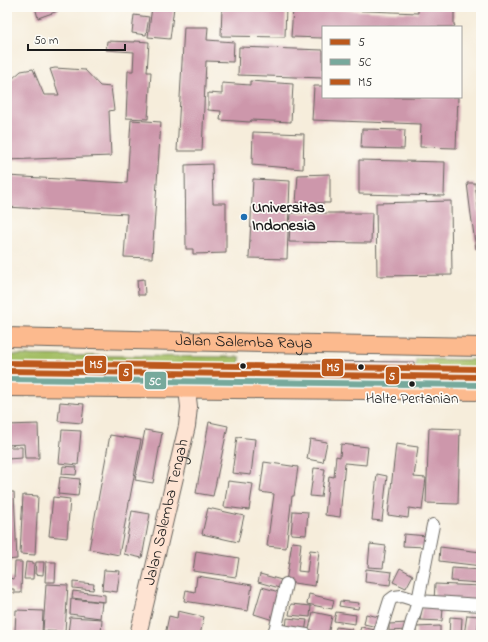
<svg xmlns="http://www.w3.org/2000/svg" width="488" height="642" viewBox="0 0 488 642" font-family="'Indie Flower',sans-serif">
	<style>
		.green { fill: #a3be64; stroke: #606d40 }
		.building { fill: #cd97ab }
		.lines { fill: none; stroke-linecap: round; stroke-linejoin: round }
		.street-casing { stroke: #68655f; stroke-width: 14 }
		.secondary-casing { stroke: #68655f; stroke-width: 18 }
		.primary-casing { stroke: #68655f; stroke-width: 20 }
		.street { stroke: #fff; stroke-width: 12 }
		.secondary { stroke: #fee3d2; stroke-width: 16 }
		.primary { stroke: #fcba8e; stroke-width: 18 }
		.bus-1-casing { stroke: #fdfcf7; stroke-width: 9 }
		.bus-2-casing { stroke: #fdfcf7; stroke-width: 9 }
		.bus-3-casing { stroke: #fdfcf7; stroke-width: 9 }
		.bus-1 { stroke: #bc581a; stroke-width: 6 }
		.bus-2 { stroke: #77a99c; stroke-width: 6 }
		.bus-3 { stroke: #bc581a; stroke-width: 6 }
		.poi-dot { fill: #1f6fb2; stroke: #fdfcf7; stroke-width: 1.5 }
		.bus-dot { fill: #1c1c1c; stroke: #fdfcf7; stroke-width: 1.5 }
		.labels { text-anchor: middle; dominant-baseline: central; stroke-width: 3.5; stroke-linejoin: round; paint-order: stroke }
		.bus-label { font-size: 15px; fill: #1c1c1c; stroke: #fdfcf7 }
		.poi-label { font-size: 16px; font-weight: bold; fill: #1c1c1c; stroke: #fdfcf7; text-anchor: start }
		.street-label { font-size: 16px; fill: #1c1c1c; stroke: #fdfcf7 }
		.line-badge { stroke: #fdfcf7; stroke-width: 1.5 }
		.badge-label { font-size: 11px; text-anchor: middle; font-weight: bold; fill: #fff }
	</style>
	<rect width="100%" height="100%" fill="#fdfcf7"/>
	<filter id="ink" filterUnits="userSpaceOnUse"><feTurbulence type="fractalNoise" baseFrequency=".025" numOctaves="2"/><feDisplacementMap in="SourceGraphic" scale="8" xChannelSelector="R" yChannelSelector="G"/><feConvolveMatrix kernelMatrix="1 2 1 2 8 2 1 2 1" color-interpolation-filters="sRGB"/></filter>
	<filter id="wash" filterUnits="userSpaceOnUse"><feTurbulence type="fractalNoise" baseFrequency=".012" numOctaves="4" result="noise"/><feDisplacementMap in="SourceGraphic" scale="16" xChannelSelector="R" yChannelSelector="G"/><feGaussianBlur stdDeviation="0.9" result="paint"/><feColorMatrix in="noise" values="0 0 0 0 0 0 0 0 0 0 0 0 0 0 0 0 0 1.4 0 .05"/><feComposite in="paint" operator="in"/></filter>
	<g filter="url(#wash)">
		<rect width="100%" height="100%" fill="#f6eddb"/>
		<g class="green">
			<polygon points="7,355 240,357 240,374 7,371"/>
			<polygon points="416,359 481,360 481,376 415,376"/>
		</g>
		<g id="blocks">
			<g class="building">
				<polygon points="35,7 57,7 58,11 38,18"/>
				<polygon points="152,7 174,7 170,39 148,37"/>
				<polygon points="222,7 286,7 285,37 221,36"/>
				<polygon points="418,7 454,7 454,25 455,25 454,27 323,27 323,38 291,37 293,8 418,13"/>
				<polygon points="134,15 149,17 146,35 132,33"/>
				<polygon points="184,27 208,27 207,40 234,42 233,62 206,61 202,151 177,151"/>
				<polygon points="107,41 135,42 135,41 149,42 147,72 151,72 148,119 126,118 128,71 133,71 134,52 106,50"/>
				<polygon points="239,47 323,50 323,78 238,75"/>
				<polygon points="55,68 85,70 100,86 111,87 114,110 109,111 111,156 7,160 7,78 12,79 21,71 33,69 44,95 59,95 50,69"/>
				<polygon points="250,81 293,84 291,122 251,120 250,122 220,120 221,111 208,110 208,93 222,94 222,83 250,85"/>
				<polygon points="314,86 323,86 323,97 458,97 456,148 420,147 421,124 312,120"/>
				<polygon points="131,120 161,122 152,258 124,257 127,214 7,207 7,176 127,183"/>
				<polygon points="362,129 405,130 404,149 361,148"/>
				<polygon points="253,132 304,134 303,169 252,165"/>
				<polygon points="359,160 445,162 444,196 359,194"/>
				<polygon points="212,164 213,203 226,203 226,253 193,254 193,249 186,249 185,165"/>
				<polygon points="330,174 330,203 296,203 298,175"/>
				<polygon points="253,179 290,181 287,259 249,258"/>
				<polygon points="467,183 475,183 481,231 481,249 476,249 471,215"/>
				<polygon points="451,201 452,275 377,276 376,203"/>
				<polygon points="291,213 372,213 371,243 289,242"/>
				<polygon points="144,279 145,295 138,295 137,280"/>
				<polygon points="303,361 414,362 414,373 303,372"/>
				<polygon points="60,402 84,404 82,423 58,421"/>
				<polygon points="209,422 228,426 213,496 196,493"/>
				<polygon points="38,424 39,458 25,458 24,444 7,445 7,425"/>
				<polygon points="429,428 460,429 458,504 426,503"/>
				<polygon points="62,430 81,431 78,465 59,463"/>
				<polygon points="145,430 162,433 153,483 135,480"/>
				<polygon points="110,435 141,440 119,555 89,549"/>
				<polygon points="237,437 255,439 251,475 232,473"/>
				<polygon points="310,439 327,442 323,462 307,459"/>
				<polygon points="341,444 368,447 366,465 345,463 340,517 325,515 329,476 334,477 336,456 340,457"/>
				<polygon points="396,444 418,447 414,477 426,478 422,510 409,508 408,518 388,515"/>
				<polygon points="7,447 22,447 22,458 7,459"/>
				<polygon points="264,462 298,467 294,496 292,496 286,548 267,546 274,494 260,492"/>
				<polygon points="63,466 77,467 76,475 62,474"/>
				<polygon points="314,468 325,469 321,497 310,496"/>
				<polygon points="377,474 387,476 382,521 372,520"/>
				<polygon points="60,477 80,479 78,496 58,494"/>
				<polygon points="228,481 253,484 249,510 224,507"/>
				<polygon points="7,492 14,492 17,559 7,560"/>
				<polygon points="23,495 38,496 35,555 20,554"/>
				<polygon points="53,497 70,499 67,538 49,536"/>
				<polygon points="208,508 244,516 238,542 202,534"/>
				<polygon points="132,511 150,514 142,558 124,554"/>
				<polygon points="293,511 308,512 306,535 291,534"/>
				<polygon points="404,534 427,536 426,547 403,546"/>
				<polygon points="292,542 301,543 298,571 307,572 310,550 319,551 315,586 286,582"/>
				<polygon points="370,544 386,546 383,568 368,567"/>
				<polygon points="440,547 481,552 481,566 439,561"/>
				<polygon points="196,551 239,558 236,577 193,571"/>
				<polygon points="15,562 22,562 21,593 14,593 14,589 9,589 9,578 14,579"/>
				<polygon points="26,562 34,563 33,579 24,579"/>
				<polygon points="36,562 44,562 43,575 35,574"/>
				<polygon points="46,562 56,562 55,582 45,582"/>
				<polygon points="400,568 413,575 406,588 393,582"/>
				<polygon points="452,568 481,570 481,583 451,581"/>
				<polygon points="366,569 392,572 390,585 365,582"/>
				<polygon points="104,570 120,571 117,592 102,590"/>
				<polygon points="260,574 285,581 283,589 258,582"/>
				<polygon points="197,576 252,585 248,611 184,601 186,590 195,592"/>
				<polygon points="73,582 94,584 93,590 73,588"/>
				<polygon points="46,584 68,585 65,632 43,631"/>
				<polygon points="435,584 481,586 481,603 434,600"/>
				<polygon points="262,587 282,593 273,620 254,614"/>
				<polygon points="73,591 105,595 105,602 72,598"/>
				<polygon points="309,594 334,600 332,609 307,604"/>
				<polygon points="71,599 102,602 100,618 70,614"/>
				<polygon points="340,601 359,603 358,609 339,606"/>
				<polygon points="291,604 311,606 310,617 289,615"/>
				<polygon points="422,607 443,609 442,621 420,620"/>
				<polygon points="7,609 9,609 10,625 7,625"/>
				<polygon points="16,610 43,611 42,633 15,632"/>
				<polygon points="178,611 204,617 200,635 165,635 169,616 177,618"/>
				<polygon points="313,612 332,616 328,635 317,635 308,633"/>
				<polygon points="336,612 356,615 355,624 334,621"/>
				<polygon points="366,614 379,617 377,627 364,624"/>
				<polygon points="467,615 479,616 477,635 464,635"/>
				<polygon points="70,617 102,619 101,635 68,633"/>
				<polygon points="450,617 462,618 461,635 449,635"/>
				<polygon points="287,618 307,620 305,632 286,630"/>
				<polygon points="408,623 408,630 389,631 389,624"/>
				<polygon points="440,626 440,635 416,635 416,627"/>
				<polygon points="336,627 352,629 351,635 335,635"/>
				<polygon points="361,627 375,630 374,635 369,635 359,633"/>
			</g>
		</g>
	</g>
	<g filter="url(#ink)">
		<use href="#blocks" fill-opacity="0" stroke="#68655f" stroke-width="1"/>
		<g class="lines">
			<g class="street-casing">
				<g id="street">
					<polyline points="275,630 307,635"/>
					<polyline points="274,635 286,584"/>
					<polyline points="379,635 390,600 394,597 402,596 418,601 481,605"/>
					<polyline points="408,635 418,601 433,525"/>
				</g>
			</g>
			<g class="secondary-casing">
				<g id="secondary">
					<path id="s1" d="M138,635l49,-209 2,-19 -2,-18"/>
				</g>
			</g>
			<g class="primary-casing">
				<g id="primary">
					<path id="s2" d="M7,337l257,6 217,4"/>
					<polyline points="7,387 481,391"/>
				</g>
			</g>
			<use href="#street" class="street"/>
			<use href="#secondary" class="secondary"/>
			<use href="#primary" class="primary"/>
			<g class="bus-1-casing">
				<polyline id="bus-1" points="7,371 481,377"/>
			</g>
			<g class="bus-2-casing">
				<polyline id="bus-2" points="7,379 481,385"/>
			</g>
			<g class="bus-3-casing">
				<polyline id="bus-3" points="7,363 481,369"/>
			</g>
			<use href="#bus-1" class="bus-1"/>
			<use href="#bus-2" class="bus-2"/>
			<use href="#bus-3" class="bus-3"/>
		</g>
	</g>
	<circle class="poi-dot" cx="244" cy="217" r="4"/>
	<g class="bus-dot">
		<circle cx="243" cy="366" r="3.5"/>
		<circle cx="361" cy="367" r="3.5"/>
		<circle cx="412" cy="384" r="3.5"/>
	</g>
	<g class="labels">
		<g class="bus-label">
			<text x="412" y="399">Halte Pertanian</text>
		</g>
		<g class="poi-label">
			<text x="252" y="208">Universitas<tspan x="252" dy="18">Indonesia</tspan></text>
		</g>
		<g class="street-label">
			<text stroke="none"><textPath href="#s2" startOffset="237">Jalan Salemba Raya</textPath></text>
			<text stroke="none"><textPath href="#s1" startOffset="126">Jalan Salemba Tengah</textPath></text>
		</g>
	</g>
	<g class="line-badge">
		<rect x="84" y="355" width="23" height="19" rx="4" fill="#bc581a"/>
		<rect x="321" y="358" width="23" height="19" rx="4" fill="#bc581a"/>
		<rect x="118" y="363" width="15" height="19" rx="4" fill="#bc581a"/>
		<rect x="385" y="366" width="15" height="19" rx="4" fill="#bc581a"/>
		<rect x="144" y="371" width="23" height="19" rx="4" fill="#77a99c"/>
	</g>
	<g class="badge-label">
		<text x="96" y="368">M5</text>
		<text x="333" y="371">M5</text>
		<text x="126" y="376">5</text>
		<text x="392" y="380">5</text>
		<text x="155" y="385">5C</text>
	</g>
	<rect width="488" height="642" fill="none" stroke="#fdfcf7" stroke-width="24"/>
	<rect x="322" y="26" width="140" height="72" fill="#fdfcf7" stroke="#a3a29f"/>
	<rect x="330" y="39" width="20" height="6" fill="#bc581a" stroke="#a3a29f"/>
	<text x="358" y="46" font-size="12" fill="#1c1c1c">5</text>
	<rect x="330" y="59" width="20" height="6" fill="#77a99c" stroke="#a3a29f"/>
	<text x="358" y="66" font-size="12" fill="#1c1c1c">5C</text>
	<rect x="330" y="79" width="20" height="6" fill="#bc581a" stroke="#a3a29f"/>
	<text x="358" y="86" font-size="12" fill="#1c1c1c">M5</text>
	<path d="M28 44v6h97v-6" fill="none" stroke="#1c1c1c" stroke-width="2"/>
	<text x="34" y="44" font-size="12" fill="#1c1c1c" stroke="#fdfcf7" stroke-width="3" paint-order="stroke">50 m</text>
</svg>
